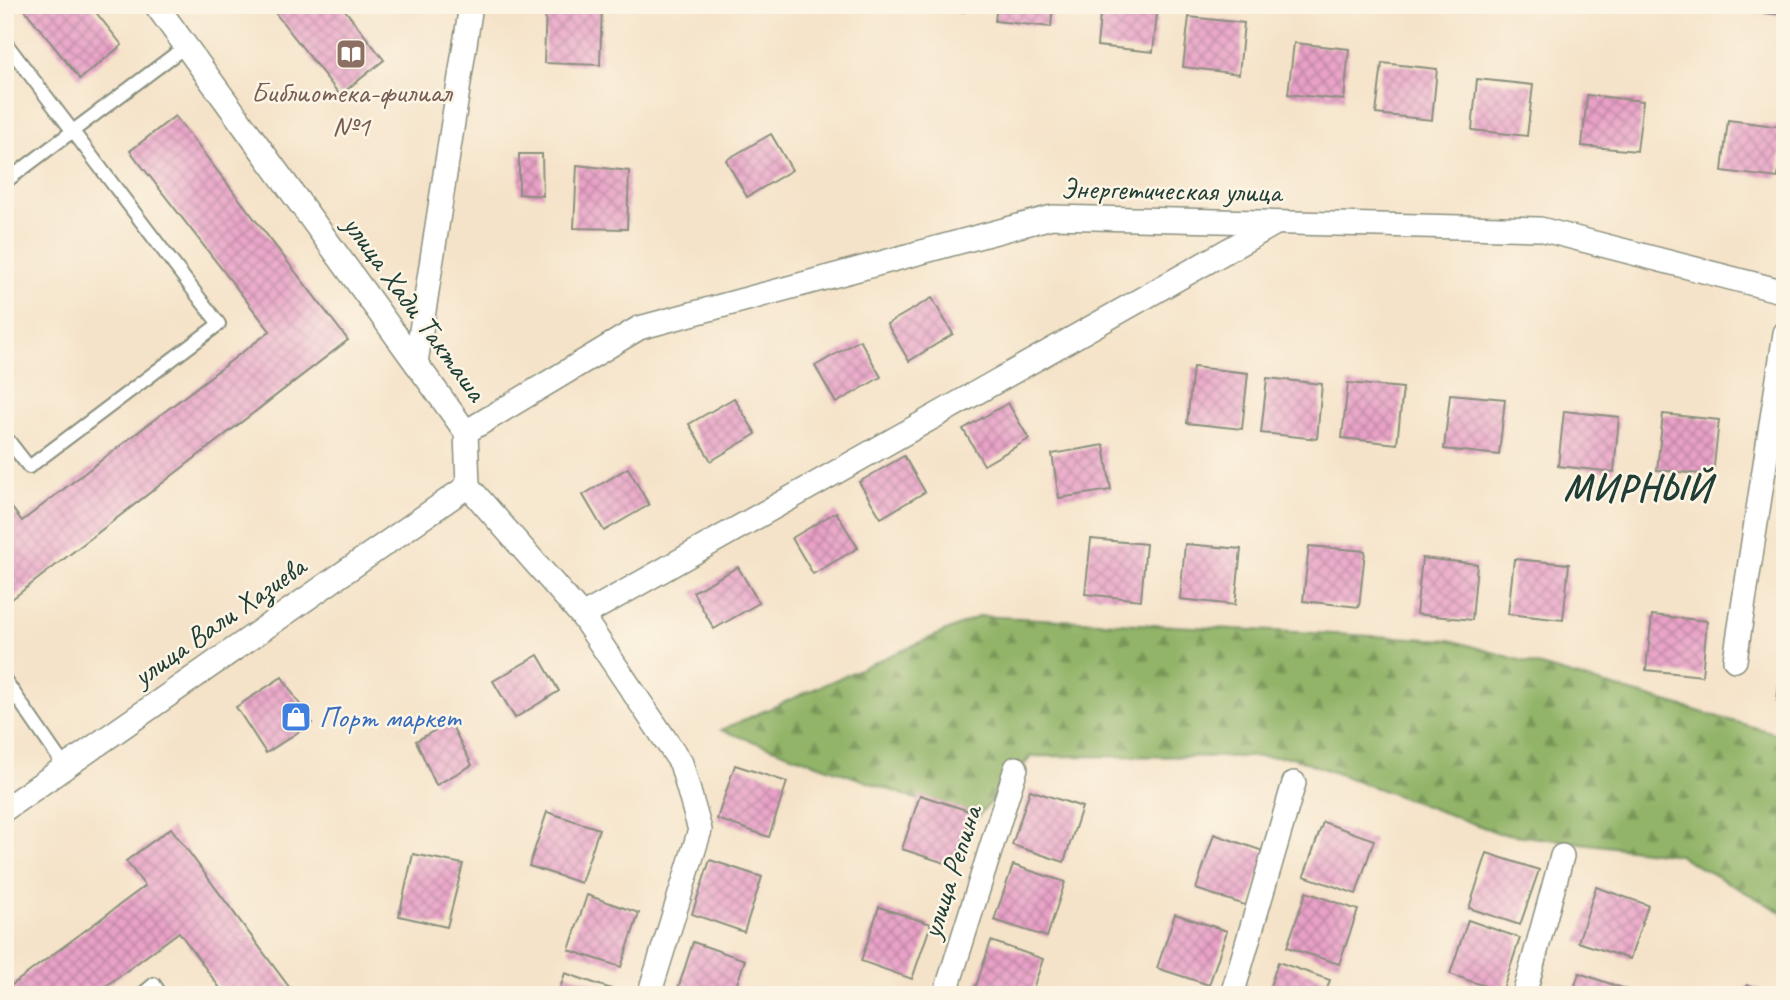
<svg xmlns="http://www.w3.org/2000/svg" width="1790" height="1000" viewBox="0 0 1790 1000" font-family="Caveat,sans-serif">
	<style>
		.forest { fill: url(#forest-firs); stroke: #58784e; stroke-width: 2 }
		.building { fill: url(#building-cross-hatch) }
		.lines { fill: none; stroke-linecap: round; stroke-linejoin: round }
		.lane-casing { stroke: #8a907e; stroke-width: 16 }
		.street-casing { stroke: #8a907e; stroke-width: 26 }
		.lane { stroke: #fff; stroke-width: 12 }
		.street { stroke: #fff; stroke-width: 23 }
		.labels { text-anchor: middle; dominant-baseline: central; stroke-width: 5; stroke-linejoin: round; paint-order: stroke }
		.education-label { font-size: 30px; fill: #785e54; stroke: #fcf5e5 }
		.street-label { font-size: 30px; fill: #1f3d34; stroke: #fcf5e5 }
		.shop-label { font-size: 30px; fill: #366cbe; stroke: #fcf5e5; text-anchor: start }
		.district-label { font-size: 37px; font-weight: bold; letter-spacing: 2px; fill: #1f3d34; stroke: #fcf5e5 }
	</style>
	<defs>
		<pattern id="forest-firs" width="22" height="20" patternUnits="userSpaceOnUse" patternTransform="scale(1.75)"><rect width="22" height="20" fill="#92b468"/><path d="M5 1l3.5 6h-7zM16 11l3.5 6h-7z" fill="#779456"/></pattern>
		<pattern id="building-cross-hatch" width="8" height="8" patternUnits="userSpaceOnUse" patternTransform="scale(1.75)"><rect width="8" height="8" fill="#e9a1c7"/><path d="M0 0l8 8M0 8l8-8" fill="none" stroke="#bc84a2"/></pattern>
	</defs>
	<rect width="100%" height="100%" fill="#fcf5e5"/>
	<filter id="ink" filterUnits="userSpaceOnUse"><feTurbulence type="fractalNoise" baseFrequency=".0143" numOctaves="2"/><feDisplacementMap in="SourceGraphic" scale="14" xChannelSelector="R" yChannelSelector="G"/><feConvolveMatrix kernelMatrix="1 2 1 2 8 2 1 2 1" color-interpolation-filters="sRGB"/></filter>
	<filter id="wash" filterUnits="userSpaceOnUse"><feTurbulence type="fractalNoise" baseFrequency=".00686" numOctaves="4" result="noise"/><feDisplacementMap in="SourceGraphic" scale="28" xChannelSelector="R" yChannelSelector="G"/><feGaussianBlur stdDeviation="1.57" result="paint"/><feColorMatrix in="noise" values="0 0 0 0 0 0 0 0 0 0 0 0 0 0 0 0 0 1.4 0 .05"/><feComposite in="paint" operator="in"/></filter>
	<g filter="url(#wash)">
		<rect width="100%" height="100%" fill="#f5e3c9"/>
		<polygon class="forest" points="980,616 1450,640 1785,736 1785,914 1678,855 1499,833 1292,757 1032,756 975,820 721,730"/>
		<g id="blocks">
			<g class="building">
				<polygon points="21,5 90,5 122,45 80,79"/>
				<polygon points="269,5 341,5 384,60 340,95"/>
				<polygon points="546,5 602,5 600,65 544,63"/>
				<polygon points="921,5 965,5 964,12 921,7"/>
				<polygon points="997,5 1053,5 1051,27 995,21"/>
				<polygon points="1101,5 1158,5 1153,52 1097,46"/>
				<polygon points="1764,5 1785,5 1785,15 1764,13"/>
				<polygon points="1189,17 1244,23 1239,74 1183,67"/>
				<polygon points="1294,43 1349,49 1344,100 1288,94"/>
				<polygon points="1382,63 1437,69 1432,120 1376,114"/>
				<polygon points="1477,79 1533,85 1527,136 1472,130"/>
				<polygon points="1587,95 1643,101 1637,151 1582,146"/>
				<polygon points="175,116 348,340 12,599 5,591 5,499 22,521 270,331 130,151"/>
				<polygon points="1728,120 1783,127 1778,178 1722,171"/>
				<polygon points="771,134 792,170 747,197 726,160"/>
				<polygon points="519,154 542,154 543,196 519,194"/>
				<polygon points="577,165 629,171 627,229 574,228"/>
				<polygon points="932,298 953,334 909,361 887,324"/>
				<polygon points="860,340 881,377 836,403 815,366"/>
				<polygon points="1193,367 1248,373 1242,429 1187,423"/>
				<polygon points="1267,378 1322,384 1317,439 1261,433"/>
				<polygon points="1348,383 1403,388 1397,444 1342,438"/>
				<polygon points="1450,394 1505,399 1499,455 1444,449"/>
				<polygon points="734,398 756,434 711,461 689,424"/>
				<polygon points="1008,403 1029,439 984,465 963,429"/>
				<polygon points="1564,411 1619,417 1614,472 1558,466"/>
				<polygon points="1663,414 1719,420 1713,475 1657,470"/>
				<polygon points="1104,445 1111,490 1059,498 1052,454"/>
				<polygon points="904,456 925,492 881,518 859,482"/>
				<polygon points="628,468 649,505 604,531 583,495"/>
				<polygon points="836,512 858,548 813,574 792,538"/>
				<polygon points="1091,539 1146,544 1141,600 1085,594"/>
				<polygon points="1185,544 1241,549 1235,605 1180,599"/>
				<polygon points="1309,546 1365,551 1359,607 1303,601"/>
				<polygon points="1783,546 1785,546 1785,598 1778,597"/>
				<polygon points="1422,558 1477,564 1472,620 1416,614"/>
				<polygon points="1514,559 1569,564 1563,620 1508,614"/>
				<polygon points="738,567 759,603 714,629 693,592"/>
				<polygon points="1652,615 1707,621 1702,676 1646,670"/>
				<polygon points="1783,648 1785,648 1785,701 1777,701"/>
				<polygon points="538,655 559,691 515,718 493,681"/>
				<polygon points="282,677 312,723 266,753 236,707"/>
				<polygon points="450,722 472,765 436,785 416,741"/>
				<polygon points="735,765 787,782 769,837 717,819"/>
				<polygon points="1030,790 1082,807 1064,862 1012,845"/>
				<polygon points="920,795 972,812 954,866 902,849"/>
				<polygon points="547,812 599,829 581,883 529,866"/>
				<polygon points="1323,822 1374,840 1356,894 1304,876"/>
				<polygon points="171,828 295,995 225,995 179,932 94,995 5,995 5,990 145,886 126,861"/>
				<polygon points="1214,834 1266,852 1248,906 1196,889"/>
				<polygon points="1487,853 1539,870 1520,925 1469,908"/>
				<polygon points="413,854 463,864 447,927 399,916"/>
				<polygon points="710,860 762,877 744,932 692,914"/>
				<polygon points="1013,865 1065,882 1047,937 994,920"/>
				<polygon points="1596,887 1648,905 1630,959 1578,942"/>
				<polygon points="1306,892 1358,910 1339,964 1287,947"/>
				<polygon points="587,895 639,913 621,967 569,950"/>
				<polygon points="879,907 931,924 912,979 861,961"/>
				<polygon points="1175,914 1227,931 1209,985 1157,968"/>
				<polygon points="1468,920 1520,938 1502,992 1450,974"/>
				<polygon points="991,941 1043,959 1031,995 973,995"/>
				<polygon points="693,942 745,960 733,995 676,995"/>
				<polygon points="1278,962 1330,980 1325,995 1267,995"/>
				<polygon points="565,973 617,991 616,995 558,995"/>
				<polygon points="1579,973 1631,991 1630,995 1572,995"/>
				<polygon points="1747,985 1773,994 1773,995 1743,995"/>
			</g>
		</g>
	</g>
	<g filter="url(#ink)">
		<use href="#blocks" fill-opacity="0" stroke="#8a907e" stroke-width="2"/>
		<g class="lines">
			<g class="lane-casing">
				<g id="lane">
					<polyline points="5,42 219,324 29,467 8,440"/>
					<polyline points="5,182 186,46"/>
					<polyline points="5,680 65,767"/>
					<polyline points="141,995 154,984 161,995"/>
				</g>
			</g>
			<g class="street-casing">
				<g id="street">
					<polyline points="156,5 466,432 468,486 582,616 681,763 700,830 649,995"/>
					<polyline points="416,363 471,5"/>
					<polyline points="466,432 639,328 1052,217 1540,229 1785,292"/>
					<polyline points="582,616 1276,223"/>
					<polyline points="1735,660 1785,333"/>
					<polyline points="5,809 468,486"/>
					<polyline points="945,995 1016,768"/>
					<polyline points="1232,995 1294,783"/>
					<polyline points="1524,995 1562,856"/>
				</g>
			</g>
			<use href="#lane" class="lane"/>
			<use href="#street" class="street"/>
		</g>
	</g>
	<defs>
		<g id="library-square" transform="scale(1.575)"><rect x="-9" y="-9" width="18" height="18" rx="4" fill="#8d6e63" stroke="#fcf5e5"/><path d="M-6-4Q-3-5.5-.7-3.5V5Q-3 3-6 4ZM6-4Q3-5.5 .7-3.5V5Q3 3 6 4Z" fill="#fff"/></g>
		<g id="shop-square" transform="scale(1.575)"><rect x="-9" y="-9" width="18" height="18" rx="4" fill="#3f7fe0" stroke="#fcf5e5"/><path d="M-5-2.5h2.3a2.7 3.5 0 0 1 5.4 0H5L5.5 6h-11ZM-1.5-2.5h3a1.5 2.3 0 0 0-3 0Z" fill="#fff"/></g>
	</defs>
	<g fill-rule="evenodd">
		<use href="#library-square" x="351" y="54"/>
		<use href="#shop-square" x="296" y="717"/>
	</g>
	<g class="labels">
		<g class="education-label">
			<text x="351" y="92">Библиотека-филиал<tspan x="351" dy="34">№1</tspan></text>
		</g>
		<g class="street-label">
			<text transform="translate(1171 190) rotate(1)">Энергетическая улица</text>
			<text transform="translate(415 308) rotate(54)">улица Хади Такташа</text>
			<text transform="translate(219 621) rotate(-35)">улица Вали Хазиева</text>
			<text transform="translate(951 872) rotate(-72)">улица Репина</text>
		</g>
		<g class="shop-label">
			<text x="319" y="717">Порт маркет</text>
		</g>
		<g class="district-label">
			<text x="1638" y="487">МИРНЫЙ</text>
		</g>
	</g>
	<rect width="1790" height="1000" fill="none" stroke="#fcf5e5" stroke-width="28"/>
</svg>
